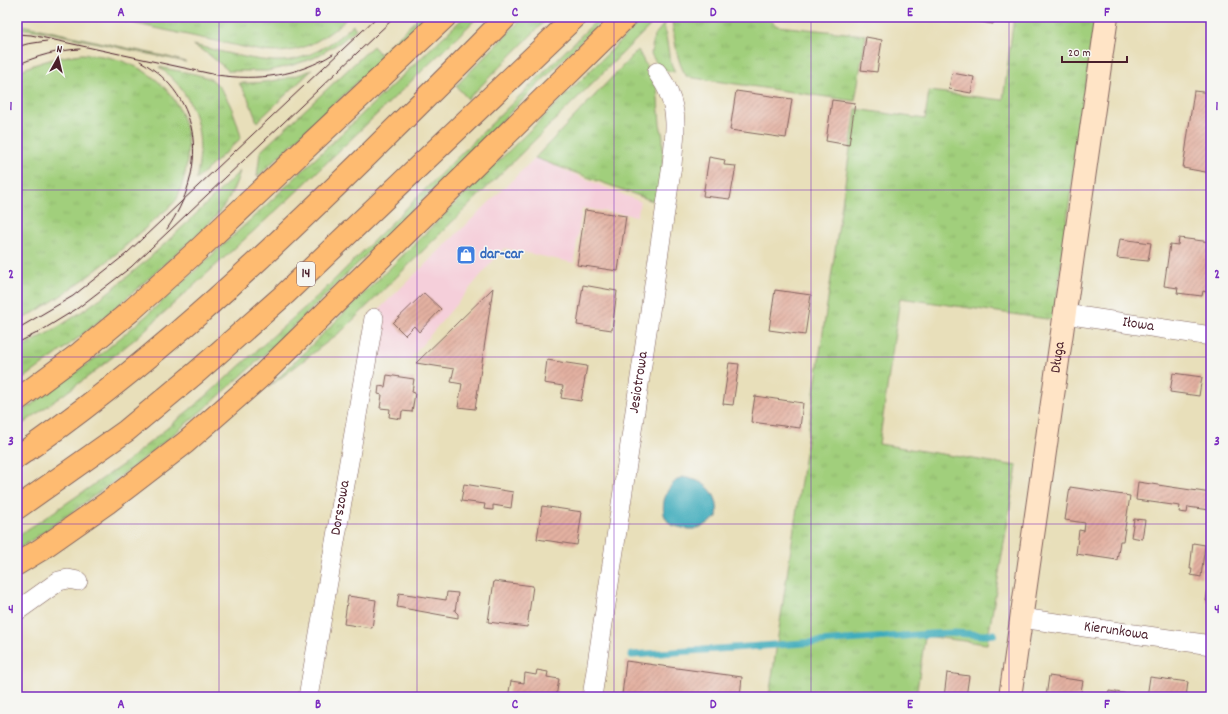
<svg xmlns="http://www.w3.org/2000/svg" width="1228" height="714" viewBox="0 0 1228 714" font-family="Dekko,sans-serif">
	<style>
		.built { fill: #f5cfda }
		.grass { fill: url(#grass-tufts); stroke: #767754 }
		.water { fill: #3dabbb; stroke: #446573 }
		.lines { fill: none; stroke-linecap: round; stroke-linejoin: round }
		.stream { stroke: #3dabbb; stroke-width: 7 }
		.building { fill: url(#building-hatch) }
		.street-casing { stroke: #81625d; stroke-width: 20 }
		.secondary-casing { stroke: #81625d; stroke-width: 24 }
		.primary-casing { stroke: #81625d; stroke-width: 24 }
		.street { stroke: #fff; stroke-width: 19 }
		.secondary { stroke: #ffe4c6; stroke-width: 22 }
		.primary { stroke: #febb71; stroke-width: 22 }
		.tram { stroke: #4a1f2b; stroke-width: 1 }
		.grid { fill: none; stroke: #7b2cbf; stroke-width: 1; stroke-opacity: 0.55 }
		.labels { text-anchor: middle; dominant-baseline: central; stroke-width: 3; stroke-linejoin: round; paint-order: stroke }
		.shield { fill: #f6f6f2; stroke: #7e6067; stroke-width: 1 }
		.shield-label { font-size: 14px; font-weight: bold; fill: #4a1f2b }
		.shop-label { font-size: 15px; font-weight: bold; fill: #366cbe; stroke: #f6f6f2; text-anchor: start }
		.street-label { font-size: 15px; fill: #4a1f2b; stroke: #f6f6f2 }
		.neatline { fill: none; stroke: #7b2cbf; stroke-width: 1.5 }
		.grid-label { font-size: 13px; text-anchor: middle; font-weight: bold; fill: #7b2cbf }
	</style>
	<defs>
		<pattern id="grass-tufts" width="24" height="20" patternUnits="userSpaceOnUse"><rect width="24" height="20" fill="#a1cf7c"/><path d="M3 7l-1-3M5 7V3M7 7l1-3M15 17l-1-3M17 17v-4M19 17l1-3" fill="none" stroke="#8cb16b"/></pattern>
		<pattern id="building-hatch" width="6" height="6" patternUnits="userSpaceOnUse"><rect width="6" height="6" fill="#e3b1a1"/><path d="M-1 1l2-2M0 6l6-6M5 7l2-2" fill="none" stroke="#ba8f83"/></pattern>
	</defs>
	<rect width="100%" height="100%" fill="#f6f6f2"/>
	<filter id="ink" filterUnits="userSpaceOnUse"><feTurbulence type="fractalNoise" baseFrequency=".025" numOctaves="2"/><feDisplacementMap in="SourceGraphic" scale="8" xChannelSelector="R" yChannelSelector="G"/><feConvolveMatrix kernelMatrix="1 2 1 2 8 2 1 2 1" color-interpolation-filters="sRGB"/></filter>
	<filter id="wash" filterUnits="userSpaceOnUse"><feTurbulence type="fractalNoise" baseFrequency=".012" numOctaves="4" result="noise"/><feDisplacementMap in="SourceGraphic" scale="16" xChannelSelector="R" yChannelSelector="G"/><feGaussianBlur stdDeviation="0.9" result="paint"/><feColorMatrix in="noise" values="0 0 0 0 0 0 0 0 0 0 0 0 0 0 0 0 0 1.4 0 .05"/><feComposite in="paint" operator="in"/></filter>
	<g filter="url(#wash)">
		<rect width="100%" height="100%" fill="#e8dfba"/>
		<polygon class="built" points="535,158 641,202 637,216 582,208 574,263 504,248 409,360 373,356 378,310"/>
		<g class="grass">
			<path d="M104,17h243c-4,7 -12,12 -19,17 -23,16 -43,21 -71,16z"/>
			<polygon points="419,17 426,17 257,177 260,152 373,46 380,54"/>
			<polygon points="464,17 478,17 292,196 135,339 89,376 17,428 17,415 101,354 145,317 274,198"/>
			<polygon points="524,17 549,17 468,99 456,86"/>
			<path d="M600,17h5c-83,84 -167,168 -252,251 -50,49 -100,100 -154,145 -58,49 -119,95 -182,137v-14l22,-14 82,-56 84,-69 117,-105 162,-161z"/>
			<polygon points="645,17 659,17 343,330 269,387"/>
			<path d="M673,17h94l10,9 89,9 -11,66 -168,-24c-11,-15 -12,-38 -15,-56z"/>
			<polygon points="1014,17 1096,17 1080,121 1054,320 900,298 879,444 1017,466 987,644 925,636 916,697 769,697 856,109 925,119 929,91 1003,100"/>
			<polygon points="17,24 168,57 186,62 42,31 17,28"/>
			<path d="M664,24l6,37 5,11c-15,-2 -17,-6 -24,-18l3,-18z"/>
			<path d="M353,25l3,4 -14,12 -28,17 -24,8 -23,5h-38l-21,-17 -15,-9c25,5 65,18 90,16 27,-2 51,-18 70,-36z"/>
			<polygon points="638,50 657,87 660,124 663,137 662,183 653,201 535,158"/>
			<path d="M81,54c36,1 71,14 92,44 17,26 18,58 9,87 -2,4 -3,10 -5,14 -5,7 -20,18 -27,25 -41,38 -84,72 -133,98v-250c21,-10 41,-15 64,-18z"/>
			<path d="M159,67c16,4 33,5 49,11 17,6 30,44 33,60l-45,42c10,-44 1,-85 -37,-113z"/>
			<path d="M312,70l-55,52 -9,-24 -9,-15c25,1 50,-4 73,-13z"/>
			<path d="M240,171c-4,13 -9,25 -17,36 -14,19 -33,34 -50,49 -49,46 -101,89 -156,127v-34c88,-41 154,-111 223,-178z"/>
		</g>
		<path class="water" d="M682,477c24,3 38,16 35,40 -20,15 -24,14 -46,8 -3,-3 -6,-7 -7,-11 -3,-15 5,-31 18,-37z"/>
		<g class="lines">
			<polyline class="stream" points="632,655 931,634 954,633 984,635 994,634"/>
		</g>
		<g id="blocks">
			<g class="building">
				<polygon points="957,17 994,17 993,24 957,18"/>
				<polygon points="866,37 882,40 877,72 861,70"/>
				<polygon points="952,73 974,77 971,93 949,89"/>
				<polygon points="736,91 792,99 786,138 730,130"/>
				<polygon points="1194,91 1211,93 1211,173 1183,168"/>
				<polygon points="832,100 855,103 849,145 826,141"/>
				<polygon points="709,157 725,160 724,165 736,166 730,199 703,196"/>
				<polygon points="585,210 626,216 618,271 577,265"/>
				<polygon points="1179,238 1211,242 1211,293 1203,291 1202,296 1177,293 1178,288 1164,286 1170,244 1178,245"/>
				<polygon points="1120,239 1151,243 1148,261 1117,258"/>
				<polygon points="583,285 617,291 612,330 577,325"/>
				<polygon points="493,288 475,409 458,407 462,384 451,382 454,369 416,363"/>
				<polygon points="775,290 811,295 805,335 769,330"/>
				<polygon points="424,293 441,309 419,332 414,326 405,335 393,323"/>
				<polygon points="547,360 587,366 581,401 561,398 563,386 544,383"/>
				<polygon points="729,363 739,364 733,405 723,404"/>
				<polygon points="1173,373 1202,377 1199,396 1170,392"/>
				<polygon points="387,375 414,379 412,392 415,393 412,412 402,411 401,419 389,417 390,409 380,408 382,395 378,394 379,386 385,387"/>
				<polygon points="755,396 803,403 800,428 751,422"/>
				<polygon points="1138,482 1211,493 1209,510 1188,507 1187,513 1179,512 1180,506 1136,500"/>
				<polygon points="464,484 513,492 511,508 493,505 493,510 484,509 485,504 461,501"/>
				<polygon points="1070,487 1130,496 1123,541 1120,541 1117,560 1076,554 1079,530 1084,531 1085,523 1065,520"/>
				<polygon points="542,506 582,512 577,545 537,539"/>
				<polygon points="1134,519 1145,520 1142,539 1131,537"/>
				<polygon points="1193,543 1205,545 1201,577 1191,575 1192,569 1190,569"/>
				<polygon points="1210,574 1211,574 1211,601 1206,601"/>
				<polygon points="494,581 533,586 527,627 488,622"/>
				<polygon points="447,592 458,593 455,611 458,614 458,618 397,607 399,593 446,600"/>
				<polygon points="348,596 376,600 372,628 344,624"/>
				<polygon points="626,661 742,677 740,697 636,697 622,695"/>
				<polygon points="537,670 548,672 547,677 559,679 556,697 508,697 511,681 524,683 525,673 536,675"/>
				<polygon points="947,673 969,676 966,697 944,697"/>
				<polygon points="1049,676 1083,681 1080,697 1046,697"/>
				<polygon points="1150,677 1188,682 1186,697 1147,697"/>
				<polygon points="1109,691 1128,694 1128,697 1108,697"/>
			</g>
		</g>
	</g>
	<g filter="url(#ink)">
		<use href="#blocks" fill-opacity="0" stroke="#81625d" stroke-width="1"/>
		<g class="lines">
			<g class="street-casing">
				<g id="street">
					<path id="s1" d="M1065,314l146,22"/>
					<polyline points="17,611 59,581 68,579 78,581"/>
					<path id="s2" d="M1021,618l190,27"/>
					<path id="s3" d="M308,697l66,-379"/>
					<path id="s4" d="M592,697l80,-532c2,-25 7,-48 -3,-71 -2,-8 -8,-15 -12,-22"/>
				</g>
			</g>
			<g class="secondary-casing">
				<g id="secondary">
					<path id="s5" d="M1010,697l97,-680"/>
				</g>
			</g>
			<g class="primary-casing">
				<g id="primary">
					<polyline points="17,400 80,353 133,309 200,248 445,17"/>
					<path d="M17,457c127,-87 241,-194 351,-302 46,-46 93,-91 138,-138"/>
					<polyline points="17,508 126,431 198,371 285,294 575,17"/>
					<polyline points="17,564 40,550 107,503 185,443 259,378 626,17"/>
				</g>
			</g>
			<use href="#street" class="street"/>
			<use href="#secondary" class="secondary"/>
			<use href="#primary" class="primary"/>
			<g class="tram">
				<path d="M17,34l14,1 186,40c40,6 82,1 116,-21"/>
				<polyline points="17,47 27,44 47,41"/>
				<path d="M140,61c65,36 67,111 27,168"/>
				<path d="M17,65c20,-9 41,-15 63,-16"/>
				<polyline points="17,329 73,296 126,254 377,17"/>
				<polyline points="17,343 39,332 78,308 131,267 395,17"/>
			</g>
		</g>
	</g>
	<path class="grid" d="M219,17v680M417,17v680M614,17v680M811,17v680M1009,17v680M17,190h1194M17,357h1194M17,524h1194"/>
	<defs>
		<g id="shop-square" transform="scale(1)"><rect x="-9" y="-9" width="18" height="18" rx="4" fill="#3f7fe0" stroke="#f6f6f2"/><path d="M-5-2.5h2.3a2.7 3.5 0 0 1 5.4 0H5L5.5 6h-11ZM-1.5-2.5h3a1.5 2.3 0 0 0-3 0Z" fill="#fff"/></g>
	</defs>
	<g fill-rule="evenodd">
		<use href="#shop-square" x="466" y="255"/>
	</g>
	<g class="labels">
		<rect class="shield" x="297" y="262" width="18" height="24" rx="3"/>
		<g class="shield-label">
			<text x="306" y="274">14</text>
		</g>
		<g class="shop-label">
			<text x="480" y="255">dar-car</text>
		</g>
		<g class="street-label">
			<text stroke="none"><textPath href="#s1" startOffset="74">Iłowa</textPath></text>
			<text stroke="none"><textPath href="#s5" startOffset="343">Długa</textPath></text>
			<text stroke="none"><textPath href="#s4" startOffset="318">Jesiotrowa</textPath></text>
			<text stroke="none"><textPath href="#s3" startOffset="192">Dorszowa</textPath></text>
			<text stroke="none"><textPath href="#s2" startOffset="96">Kierunkowa</textPath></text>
		</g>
	</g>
	<rect width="1228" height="714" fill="none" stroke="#f6f6f2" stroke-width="44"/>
	<g transform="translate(58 58) rotate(8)" stroke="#f6f6f2" stroke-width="3" paint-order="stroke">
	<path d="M0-3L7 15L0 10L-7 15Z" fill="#4a1f2b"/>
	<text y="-6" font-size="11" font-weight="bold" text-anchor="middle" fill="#4a1f2b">N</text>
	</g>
	<path d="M1062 56v6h65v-6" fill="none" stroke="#4a1f2b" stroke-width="2"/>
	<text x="1068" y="56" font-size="12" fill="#4a1f2b" stroke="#f6f6f2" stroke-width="3" paint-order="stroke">20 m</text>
	<rect x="22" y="22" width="1184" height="670" class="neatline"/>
	<g class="grid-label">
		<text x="121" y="16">A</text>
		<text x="318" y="16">B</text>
		<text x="515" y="16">C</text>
		<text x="713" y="16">D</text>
		<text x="910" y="16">E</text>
		<text x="1107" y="16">F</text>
		<text x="11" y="110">1</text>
		<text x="1217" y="110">1</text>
		<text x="11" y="278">2</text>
		<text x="1217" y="278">2</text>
		<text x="11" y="445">3</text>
		<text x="1217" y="445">3</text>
		<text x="11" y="613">4</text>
		<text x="1217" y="613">4</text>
		<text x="121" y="708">A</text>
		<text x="318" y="708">B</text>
		<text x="515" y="708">C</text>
		<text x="713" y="708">D</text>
		<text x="910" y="708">E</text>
		<text x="1107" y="708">F</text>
	</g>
</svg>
